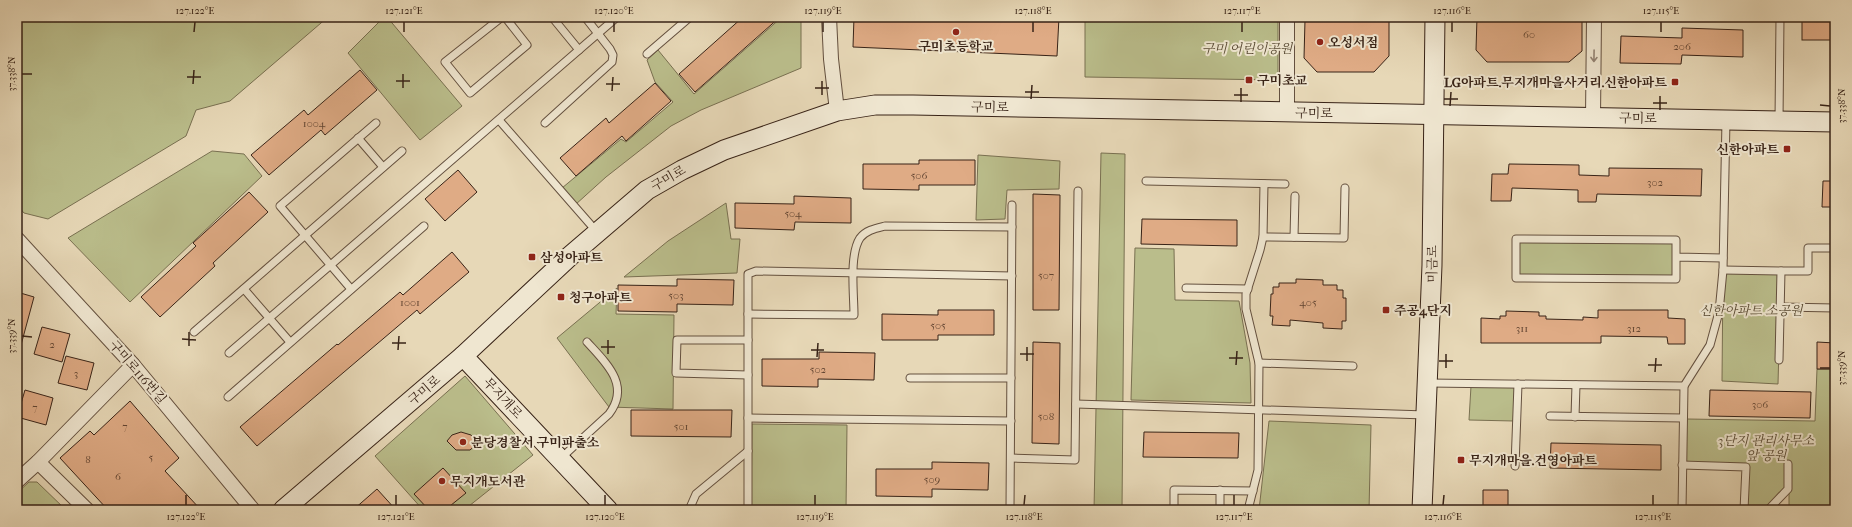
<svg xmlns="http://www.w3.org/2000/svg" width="1852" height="527" viewBox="0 0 1852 527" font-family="'IM FELL French Canon','Noto Serif KR',serif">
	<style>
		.green { fill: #babd8b; stroke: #797051 }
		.building { fill: #dfab85; stroke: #382317 }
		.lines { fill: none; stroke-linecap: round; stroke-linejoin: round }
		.lane-casing { stroke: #64503f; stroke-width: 9 }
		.street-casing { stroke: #64503f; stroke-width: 16 }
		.secondary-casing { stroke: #382317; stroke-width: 21 }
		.lane { stroke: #efe6d0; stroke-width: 7 }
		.street { stroke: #efe6d0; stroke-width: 14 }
		.secondary { stroke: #efe6d0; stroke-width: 19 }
		.oneway { stroke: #948474 }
		.ticks { fill: none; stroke: #382317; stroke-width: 1.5 }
		.poi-dot { fill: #8f2418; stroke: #efe6d0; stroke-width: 1.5 }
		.labels { text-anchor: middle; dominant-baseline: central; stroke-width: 4; stroke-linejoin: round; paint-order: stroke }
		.number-label { font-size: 11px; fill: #624532 }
		.poi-label { font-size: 13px; font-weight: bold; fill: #382317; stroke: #efe6d0; text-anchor: start }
		.park-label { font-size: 13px; font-style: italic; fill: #584a34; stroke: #efe6d0 }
		.street-label { font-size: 13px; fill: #382317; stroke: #efe6d0 }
		.neatline { fill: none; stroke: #382317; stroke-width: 1.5 }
		.ticks-label { font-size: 10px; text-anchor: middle; fill: #382317 }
	</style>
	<rect width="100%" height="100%" fill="#e7d8b7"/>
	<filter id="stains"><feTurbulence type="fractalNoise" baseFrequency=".005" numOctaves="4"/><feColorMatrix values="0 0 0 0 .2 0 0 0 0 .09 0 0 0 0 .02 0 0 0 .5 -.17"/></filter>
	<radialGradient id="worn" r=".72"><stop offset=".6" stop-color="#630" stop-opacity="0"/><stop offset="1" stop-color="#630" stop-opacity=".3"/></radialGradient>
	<g class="green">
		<polygon points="17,17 328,17 230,101 196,110 186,136 48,219 24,213 17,205"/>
		<polygon points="384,17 387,17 462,106 420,140 348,53"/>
		<polygon points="782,17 801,17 801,68 701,110 671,126 606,177 575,205 562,188 621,139 626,142 673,102 655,82 647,60 658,50 694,94"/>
		<polygon points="1085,17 1278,17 1278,80 1085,77"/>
		<polygon points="212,151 244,154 262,176 130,302 68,238"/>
		<polygon points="1101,153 1125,154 1122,510 1094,510"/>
		<polygon points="978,155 1060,161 1059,189 1007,190 1005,219 976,220"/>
		<polygon points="726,203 731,239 740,239 737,273 624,277 668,241"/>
		<polygon points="1516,239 1676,240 1676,279 1516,278"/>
		<polygon points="1135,248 1174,249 1175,300 1239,301 1250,363 1251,403 1131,400"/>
		<polygon points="1723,270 1781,271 1778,384 1722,381"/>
		<polygon points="617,288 616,314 674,315 673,409 609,407 557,338"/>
		<polygon points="1817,369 1835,369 1835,507 1832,510 1789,510 1789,482 1788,489 1768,510 1744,510 1746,467 1682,465 1687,419 1815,421"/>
		<polygon points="465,376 533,455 464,510 423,510 375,456"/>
		<polygon points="1471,386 1516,386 1514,421 1469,420"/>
		<polygon points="1269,421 1371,425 1369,510 1259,510"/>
		<polygon points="752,424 847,425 846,510 751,510"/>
		<polygon points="29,482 37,482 66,510 17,510 17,493"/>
	</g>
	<g class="building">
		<polygon points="743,17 780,17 695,92 679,74"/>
		<polygon points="854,17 1059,17 1057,56 853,47"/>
		<polygon points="1336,17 1389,17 1389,56 1374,72 1317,72 1304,58 1305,20 1336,19"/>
		<polygon points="1477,17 1582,17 1582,51 1569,62 1487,62 1476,50"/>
		<rect x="1802" y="17" width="33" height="23"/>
		<polygon points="1682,28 1743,30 1743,57 1682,55 1681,64 1620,63 1621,36 1682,38"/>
		<polygon points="360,70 377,90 325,135 321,130 269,175 251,155 304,110 308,115"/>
		<polygon points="655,83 671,101 626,141 622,136 576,176 560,158 606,118 609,123"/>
		<polygon points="919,160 975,160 975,185 919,185 919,190 863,189 863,164 919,164"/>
		<polygon points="1509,164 1579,165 1579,175 1609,176 1609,168 1702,169 1701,196 1597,194 1596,202 1578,202 1578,190 1512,188 1511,201 1491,201 1492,174 1508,174"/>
		<polygon points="458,170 477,192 445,221 425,199"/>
		<polygon points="1823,181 1835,181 1835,207 1822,207"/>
		<polygon points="249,192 268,212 213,263 215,266 160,317 141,297 196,246 193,243"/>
		<polygon points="1033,194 1060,195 1059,310 1033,310"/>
		<polygon points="794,196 851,198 851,223 795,222 794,230 735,228 735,203 794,204"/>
		<polygon points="1142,219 1237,220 1237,246 1141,244"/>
		<polygon points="452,252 469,272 420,314 417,310 257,446 240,427 337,344 338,345 400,292 403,295"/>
		<polygon points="677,279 734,280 733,305 677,304 677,312 618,311 618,285 677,286"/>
		<polygon points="1296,279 1323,280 1323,285 1337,285 1337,290 1343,290 1343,298 1346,298 1346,321 1342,321 1342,329 1323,328 1323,323 1290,320 1290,326 1272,325 1273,316 1270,316 1271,294 1273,294 1273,287 1279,287 1279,283 1296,283"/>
		<polygon points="17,292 34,297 21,345 17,344"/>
		<polygon points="938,310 994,310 994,335 938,335 938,340 882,340 882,314 938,315"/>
		<polygon points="1598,310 1668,310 1668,318 1685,319 1685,344 1668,344 1667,337 1601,336 1601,343 1481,343 1481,318 1500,319 1500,316 1506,316 1506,311 1539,312 1539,316 1546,316 1546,319 1583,320 1583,317 1598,318"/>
		<polygon points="42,327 70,334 62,362 34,354"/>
		<polygon points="1033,342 1060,343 1059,444 1032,443"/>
		<polygon points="1817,342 1835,343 1835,369 1817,369"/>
		<polygon points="819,352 875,353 874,380 818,379 818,387 762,386 762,359 819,359"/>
		<polygon points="66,356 94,363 87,390 58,383"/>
		<polygon points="25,390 53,398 46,425 17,417"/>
		<polygon points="1710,390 1811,392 1810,418 1709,416"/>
		<polygon points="130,401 179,458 165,471 201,510 108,510 60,458 90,431 94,435"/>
		<polygon points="631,410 732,410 731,437 631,436"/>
		<polygon points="461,432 471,435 478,443 470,450 456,450 447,441 452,435"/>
		<polygon points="1144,432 1239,433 1238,458 1143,457"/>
		<polygon points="1551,443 1661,445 1661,470 1550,468"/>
		<polygon points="932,462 989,463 988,490 932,489 932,497 876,496 876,469 932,469"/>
		<polygon points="443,468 466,493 445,510 429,510 414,494"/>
		<polygon points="377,489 396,510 353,510"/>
		<polygon points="1483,490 1508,490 1508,506 1501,506 1501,510 1483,510"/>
	</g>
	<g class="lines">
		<g class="lane-casing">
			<g id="lane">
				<polyline points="502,17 445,62 470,93 527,45 505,17"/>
				<polyline points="552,17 579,50"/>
				<polyline points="647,54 690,17"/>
				<polyline points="499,120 597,232"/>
				<polyline points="1779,121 1780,17"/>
				<polyline points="545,123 612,62 613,55 610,49 585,17"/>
				<polyline points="358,138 383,167"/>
				<polyline points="1146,181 1285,184"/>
				<polyline points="1263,237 1344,238 1345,188"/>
				<polyline points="1294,237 1295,196"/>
				<polyline points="1676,257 1676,240 1516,239 1516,278 1676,279 1676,257 1723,258"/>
				<polyline points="1723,270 1781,271 1779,360"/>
				<polyline points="1781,271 1808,271 1808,248 1835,248"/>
				<polyline points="1186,288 1248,289"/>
				<polyline points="244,289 290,342"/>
				<polyline points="351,289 280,206 376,123"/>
				<polyline points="1781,307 1835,308"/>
				<path d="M748,314l106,1c0,-21 -5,-60 6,-77 6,-8 17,-10 25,-12l127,1"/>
				<polyline points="194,332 402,151"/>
				<polyline points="748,340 677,340 676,373 748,375"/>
				<polyline points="229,353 617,17"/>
				<polyline points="1259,363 1353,366"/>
				<polyline points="910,378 1011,378"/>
				<polyline points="1429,383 1684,386 1710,345 1719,312 1723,270 1726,120"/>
				<polyline points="228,397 424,226"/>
				<polyline points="1076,404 1426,415"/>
				<polyline points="1550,416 1683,418"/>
				<polyline points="1575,417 1576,385"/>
				<polyline points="748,418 1011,421"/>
				<polyline points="1011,458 1075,460 1078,191"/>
				<path d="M560,459l49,-45c22,-29 -3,-51 -22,-72"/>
				<polyline points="1682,465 1746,467 1744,510"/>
				<polyline points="1515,466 1518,384"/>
				<polyline points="689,510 696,494 748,451"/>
				<polyline points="748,510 748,274 756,271 1012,276"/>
				<polyline points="1010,510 1012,205"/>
				<polyline points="1174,510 1174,490 1253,491"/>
				<polyline points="1220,510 1220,490"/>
				<polyline points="1248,510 1258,470 1259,363 1246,309 1246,294 1260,250 1263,237 1264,184"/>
				<polyline points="1682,510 1684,386"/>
				<polyline points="1768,510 1788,489 1788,464"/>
			</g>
		</g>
		<g class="street-casing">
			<g id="street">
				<polyline points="829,17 831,59 837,111"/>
				<polyline points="1287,17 1287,112"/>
				<polyline points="1593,117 1594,17"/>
				<polyline points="17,239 133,365 253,510"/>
				<polyline points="38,462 87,510"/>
				<polyline points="17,481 38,462 133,365"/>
			</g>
		</g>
		<g class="secondary-casing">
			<g id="secondary">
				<polyline points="463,356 608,510"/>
				<polyline points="283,510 463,356 570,256 647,190 682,170 724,150 837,111 875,105 913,105 1835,122"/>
				<polyline points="1422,510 1432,265 1435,17"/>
			</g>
		</g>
		<use href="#lane" class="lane"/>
		<use href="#street" class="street"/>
		<use href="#secondary" class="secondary"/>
	</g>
	<defs><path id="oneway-shaft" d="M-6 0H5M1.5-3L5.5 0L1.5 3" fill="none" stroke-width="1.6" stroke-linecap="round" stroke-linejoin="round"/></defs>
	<use class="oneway" href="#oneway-shaft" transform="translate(1594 56) rotate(91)"/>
	<path class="ticks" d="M194,32l1,-10M404,32v-10M614,32v-10M823,32v-10M1033,32v-10M1242,32v-10M1452,32v-10M1661,32v-10M22,74h10M187,77h14M396,81h14M193,84l1,-14M606,84h14M403,88v-14M815,88h14M612,91l1,-14M1025,92h14M822,95v-14M1234,95h14M1031,99l1,-14M1444,99h14M1241,102v-14M1653,103h14M1820,105l10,1M1450,106l1,-14M1660,110v-14M22,336l10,1M182,339l14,1M392,343h14M189,346v-14M601,347h14M398,350l1,-14M811,350h13M608,354v-14M1020,354h14M817,357l1,-14M1229,358h14M1027,361v-14M1439,361h14M1236,365l1,-14M1648,365h14M1446,368v-14M1820,368h10M1655,372l1,-14M186,505v-10M396,505v-10M605,505v-10M815,505v-10M1024,505l1,-10M1234,505v-10M1443,505l1,-10M1653,505v-10"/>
	<g class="poi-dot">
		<circle cx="956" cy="32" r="4"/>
		<circle cx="1320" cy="42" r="4"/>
		<rect x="1245" y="76" width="8" height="8" rx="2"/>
		<rect x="1671" y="78" width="8" height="8" rx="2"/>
		<rect x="1783" y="145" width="8" height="8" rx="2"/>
		<rect x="528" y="253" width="8" height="8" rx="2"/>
		<rect x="557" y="293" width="8" height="8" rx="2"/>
		<rect x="1382" y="306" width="8" height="8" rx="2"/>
		<circle cx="463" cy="442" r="4"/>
		<rect x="1457" y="456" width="8" height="8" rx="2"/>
		<circle cx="442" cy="481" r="4"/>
	</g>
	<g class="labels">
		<g class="number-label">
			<text x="1529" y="34">60</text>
			<text x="1682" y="46">206</text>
			<text x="314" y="123">1004</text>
			<text x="919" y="175">506</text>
			<text x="1655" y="182">302</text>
			<text x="793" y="213">504</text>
			<text x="1046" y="275">507</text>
			<text x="676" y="295">503</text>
			<text x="410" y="302">1001</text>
			<text x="1308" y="302">405</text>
			<text x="938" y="325">505</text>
			<text x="1522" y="328">311</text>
			<text x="1634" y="328">312</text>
			<text x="52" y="344">2</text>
			<text x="818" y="369">502</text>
			<text x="76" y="373">3</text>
			<text x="1760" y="404">306</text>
			<text x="35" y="407">7</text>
			<text x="1046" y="416">508</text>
			<text x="125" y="426">7</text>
			<text x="681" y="426">501</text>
			<text x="151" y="457">5</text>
			<text x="88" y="459">8</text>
			<text x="118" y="476">6</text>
			<text x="932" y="479">509</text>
		</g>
		<g class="poi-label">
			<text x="1328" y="42">오성서점</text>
			<text x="956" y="46" text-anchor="middle">구미초등학교</text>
			<text x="1257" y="80">구미초교</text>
			<text x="1667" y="82" text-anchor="end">LG아파트.무지개마을사거리.신한아파트</text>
			<text x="1779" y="149" text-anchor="end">신한아파트</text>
			<text x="540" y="257">삼성아파트</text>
			<text x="569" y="297">청구아파트</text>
			<text x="1394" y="310">주공4단지</text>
			<text x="471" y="442">분당경찰서 구미파출소</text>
			<text x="1469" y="460">무지개마을.건영아파트</text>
			<text x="450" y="481">무지개도서관</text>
		</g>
		<g class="park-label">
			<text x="1247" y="48">구미 어린이공원</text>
			<text x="1751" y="310">신한아파트 소공원</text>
			<text x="1766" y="440">3단지 관리사무소<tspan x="1766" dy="15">앞 공원</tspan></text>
		</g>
		<g class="street-label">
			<text transform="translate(990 107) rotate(1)">구미로</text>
			<text transform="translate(1314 113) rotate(1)">구미로</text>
			<text transform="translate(1638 118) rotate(1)">구미로</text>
			<text transform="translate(668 178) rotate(-30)">구미로</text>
			<text transform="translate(1432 264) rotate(-89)">미금로</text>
			<text transform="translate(138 372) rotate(49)">구미로116번길</text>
			<text transform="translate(424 390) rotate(-41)">구미로</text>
			<text transform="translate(503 398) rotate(47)">무지개로</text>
		</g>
	</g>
	<rect width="1852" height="527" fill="none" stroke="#e7d8b7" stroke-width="44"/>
	<rect x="22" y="22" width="1808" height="483" class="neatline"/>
	<g class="ticks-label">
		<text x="195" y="14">127.122°E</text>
		<text x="404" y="14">127.121°E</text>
		<text x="614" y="14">127.120°E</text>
		<text x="823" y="14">127.119°E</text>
		<text x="1033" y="14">127.118°E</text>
		<text x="1242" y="14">127.117°E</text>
		<text x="1452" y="14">127.116°E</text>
		<text x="1661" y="14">127.115°E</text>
		<text transform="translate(11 74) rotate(-90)" y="4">37.338°N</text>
		<text transform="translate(1841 106) rotate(-90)" y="4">37.338°N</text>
		<text transform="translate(11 336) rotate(-90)" y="4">37.339°N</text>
		<text transform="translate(1841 368) rotate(-90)" y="4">37.339°N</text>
		<text x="186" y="520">127.122°E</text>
		<text x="396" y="520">127.121°E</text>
		<text x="605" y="520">127.120°E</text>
		<text x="815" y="520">127.119°E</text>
		<text x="1024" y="520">127.118°E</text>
		<text x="1234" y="520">127.117°E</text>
		<text x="1443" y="520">127.116°E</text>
		<text x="1653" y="520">127.115°E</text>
	</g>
	<rect width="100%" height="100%" filter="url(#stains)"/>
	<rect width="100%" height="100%" fill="url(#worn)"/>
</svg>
